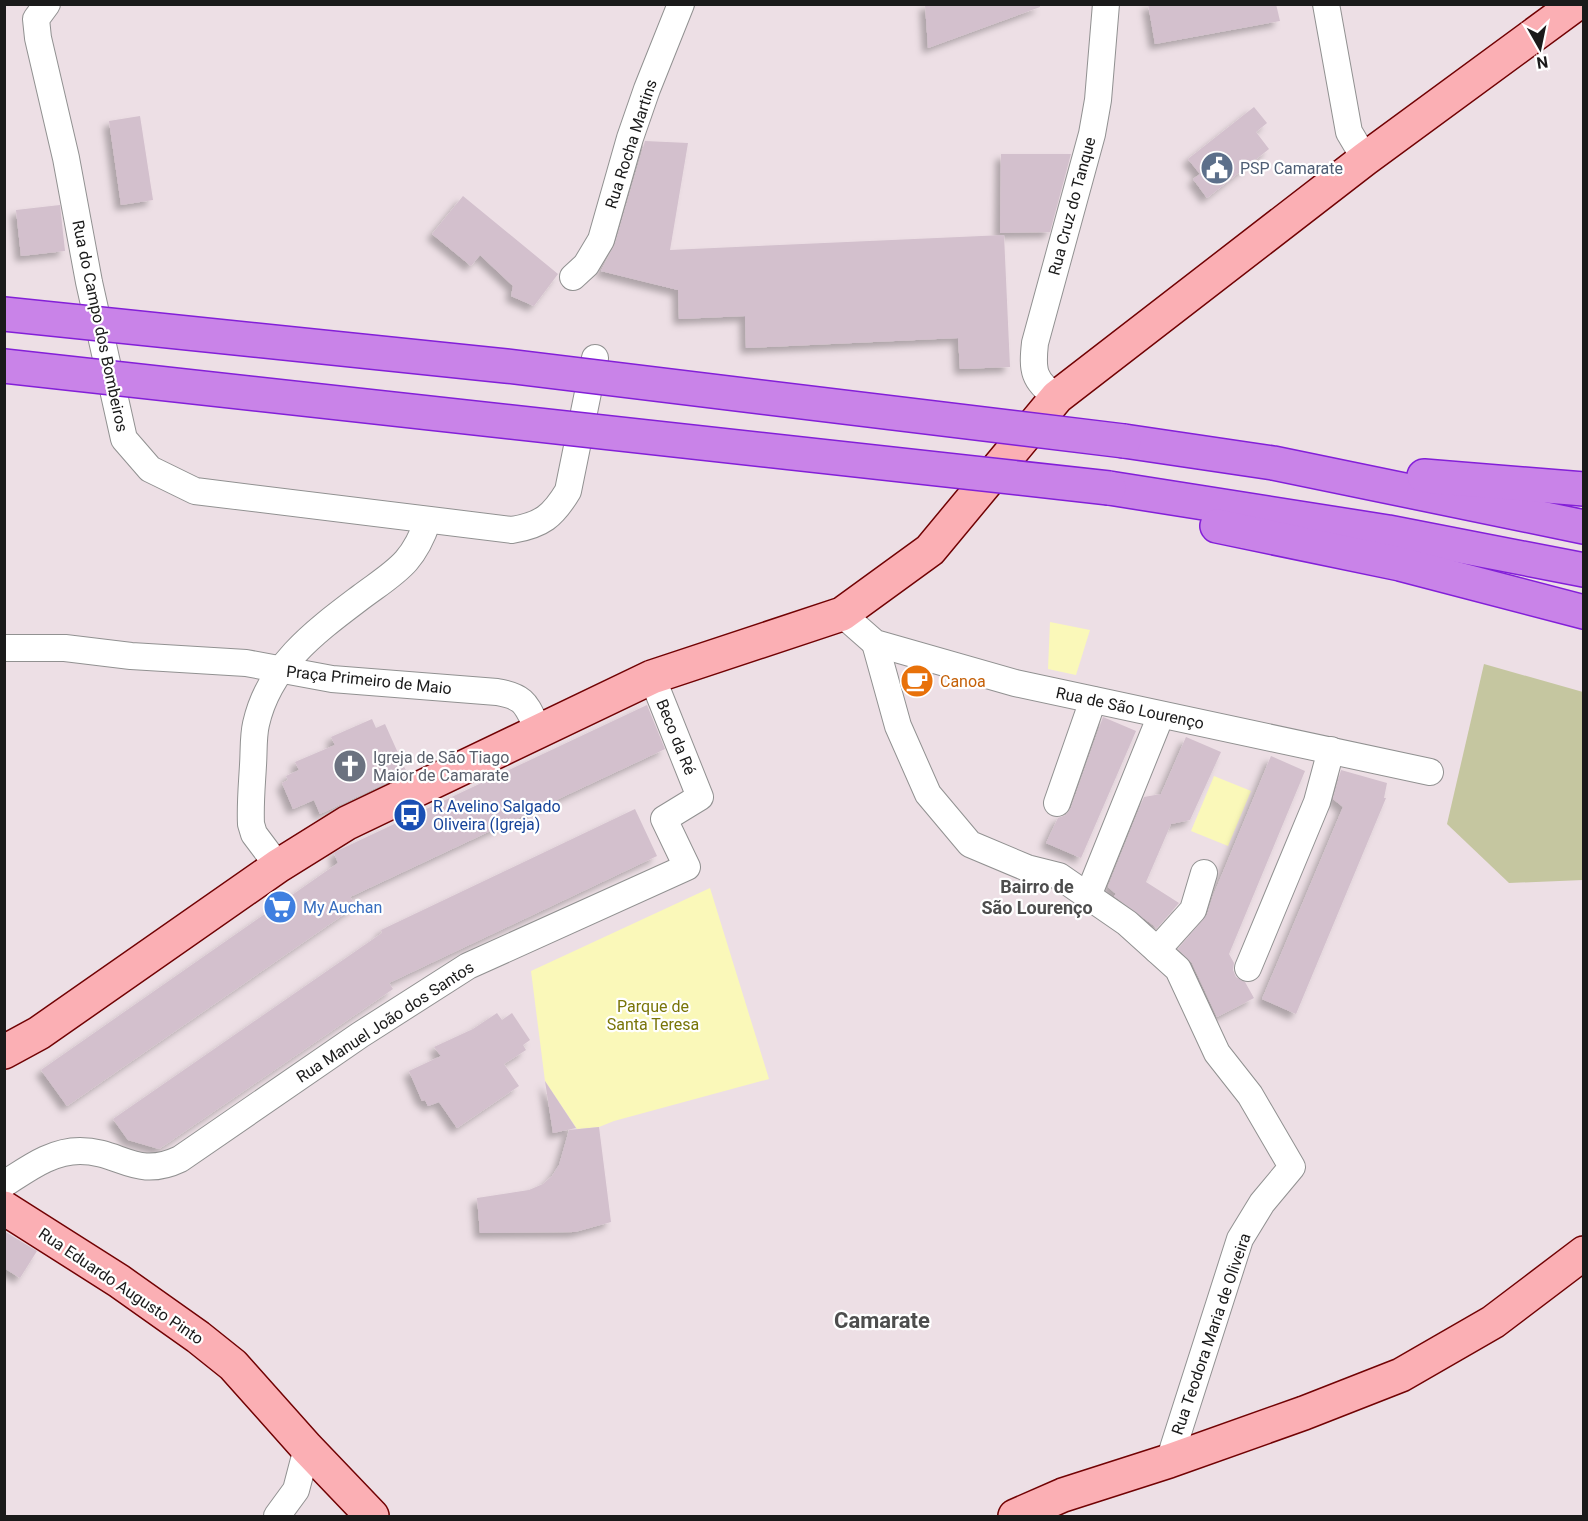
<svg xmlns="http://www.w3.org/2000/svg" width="1588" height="1521" viewBox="0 0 1588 1521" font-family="Roboto,sans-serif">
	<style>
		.cemetery { fill: #c5c6a0 }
		.park { fill: #faf8b9 }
		.building { fill: #d3c0cd; filter: url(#shadow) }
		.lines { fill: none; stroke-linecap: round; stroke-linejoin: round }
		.street-casing { stroke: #919191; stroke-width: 28 }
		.secondary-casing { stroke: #710203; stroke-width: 36 }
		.highway-casing { stroke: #831fd8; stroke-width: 36 }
		.street { stroke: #fff; stroke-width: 26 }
		.secondary { stroke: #fbafb4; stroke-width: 33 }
		.highway { stroke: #c983e8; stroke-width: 33 }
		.highway-bridge-casing { stroke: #831fd8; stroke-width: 36; stroke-linecap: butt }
		.highway-bridge { stroke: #c983e8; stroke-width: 33 }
		.labels { text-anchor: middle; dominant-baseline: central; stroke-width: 4.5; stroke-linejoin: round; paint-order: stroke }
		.street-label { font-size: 16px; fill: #1a1a1a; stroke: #fff }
		.service-label { font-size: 16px; fill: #4e5e75; stroke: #fff; text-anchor: start }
		.food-label { font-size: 16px; fill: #c56008; stroke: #fff; text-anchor: start }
		.worship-label { font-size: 16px; fill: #5b616d; stroke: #fff; text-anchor: start }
		.transit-label { font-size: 16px; fill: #164399; stroke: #fff; text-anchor: start }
		.shop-label { font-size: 16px; fill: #366cbe; stroke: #fff; text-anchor: start }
		.park-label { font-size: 16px; fill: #797508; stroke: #fff }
		.neighbourhood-label { font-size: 18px; font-weight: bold; fill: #4d4d4d; stroke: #fff }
		.district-label { font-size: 22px; font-weight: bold; fill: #4d4d4d; stroke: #fff }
	</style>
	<defs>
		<filter id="shadow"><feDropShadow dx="-5.5" dy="5.5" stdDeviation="3" flood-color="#0004"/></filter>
	</defs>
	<rect width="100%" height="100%" fill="#eddfe5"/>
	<polygon class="cemetery" points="1484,664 1583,692 1583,880 1509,883 1447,824"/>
	<g class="park">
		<polygon points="1050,622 1090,630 1076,675 1048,669"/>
		<polygon points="1214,776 1251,791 1228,846 1191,831"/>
		<polygon points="710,888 769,1079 614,1121 599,1127 577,1129 545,1081 531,971"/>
	</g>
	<g class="building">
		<polygon points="925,4 1040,4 1040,7 928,48"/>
		<polygon points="1148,4 1276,4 1280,21 1155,44"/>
		<polygon points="1254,107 1267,123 1256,132 1269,149 1207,198 1193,179 1200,174 1188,159"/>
		<polygon points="140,116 153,200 121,205 109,121"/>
		<polygon points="645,141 688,143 670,250 1004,235 1010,367 960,369 958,338 746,348 745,316 679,319 678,290 601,271 615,244"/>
		<polygon points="1001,154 1071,154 1050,232 1000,233"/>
		<polygon points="463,196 558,274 534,306 511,296 513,286 480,255 471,266 432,234"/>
		<polygon points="60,205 65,251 21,256 16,210"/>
		<polygon points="647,705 665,749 350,897 356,906 67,1106 41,1070 338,863 334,853 337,851"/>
		<polygon points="1103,717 1136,731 1081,858 1046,843 1058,818 1066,815 1071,808"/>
		<polygon points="372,719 376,728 385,724 407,773 320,814 314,800 293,809 282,783 288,780 286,776 299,770 295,762 335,745 331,737"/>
		<polygon points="1186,737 1221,752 1190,820 1171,824 1146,882 1179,903 1157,928 1114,896 1116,894 1108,887 1144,797 1161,794"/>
		<polygon points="1271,756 1305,771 1229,954 1234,963 1233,970 1236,977 1245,982 1254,998 1217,1017 1192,963 1178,949 1207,915 1213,896"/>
		<polygon points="1341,770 1387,783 1384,798 1386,798 1296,1014 1262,999 1343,807 1333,799"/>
		<polygon points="635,809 657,856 389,983 393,989 159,1149 128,1140 113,1119 382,933 381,930"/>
		<polygon points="497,1013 502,1020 512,1013 530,1040 523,1045 526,1050 504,1064 519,1086 457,1128 439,1102 428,1106 425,1100 422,1101 409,1071 441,1056 434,1047 473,1029"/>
		<polygon points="545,1081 576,1128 553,1133"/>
		<polygon points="599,1127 611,1222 575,1232 480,1233 477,1198 529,1190 543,1184 552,1176 559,1165 569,1130"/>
		<polygon points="4,1231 37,1251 20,1278 4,1268"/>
	</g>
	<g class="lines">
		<g class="street-casing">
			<g id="street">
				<path d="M47,4l-11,15 2,19 28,120 23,124 35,157 26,30 45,22 317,39c30,-5 41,-14 56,-39l27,-133"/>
				<polyline points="1326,4 1349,132 1365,159"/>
				<polyline points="573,277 586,265 601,240 630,138 647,89 681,4"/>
				<path d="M1057,397c-24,-16 -25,-27 -22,-54l57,-209 6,-34 8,-96"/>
				<polyline points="842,614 875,643 1015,683 1430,772"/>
				<polyline points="875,643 898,726 928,794 970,844 1027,868 1059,876 1127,923 1178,969 1217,1053 1250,1095 1292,1167 1262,1203 1240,1239 1169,1461"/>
				<path d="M4,648h61l66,8 115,7 86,16 165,13c30,5 29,14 42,39"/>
				<polyline points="1057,803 1093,700"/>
				<path d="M278,866l-24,-32 -3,-10c-1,-20 1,-40 2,-59 1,-14 0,-28 3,-41 13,-59 60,-93 105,-127 35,-26 52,-33 67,-77"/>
				<polyline points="1088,896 1161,715"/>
				<polyline points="1157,950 1193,910 1204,873"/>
				<polyline points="1248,968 1317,802 1331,750"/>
				<path d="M4,1184c24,-15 47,-33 76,-33 40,0 56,29 100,8l180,-124 108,-69 219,-99 -23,-48 36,-22 -48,-120"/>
				<polyline points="277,1516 296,1490 307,1448"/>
			</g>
		</g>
		<g class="secondary-casing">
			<g id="secondary">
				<polyline points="4,1052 39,1033 278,866 347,823 652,677 842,614 930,550 1057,397 1365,159 1576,4"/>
				<polyline points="4,1208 119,1281 198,1337 233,1365 307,1448 372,1516"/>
				<polyline points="1015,1516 1063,1495 1169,1461 1304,1413 1401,1375 1493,1322 1584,1253"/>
			</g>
		</g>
		<g class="highway-casing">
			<g id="highway">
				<polyline points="1124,441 1273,463 1584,527"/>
				<polyline points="1424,476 1584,489"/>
				<polyline points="1109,488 1388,532 1584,570"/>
				<polyline points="1217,526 1400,564 1584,612"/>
			</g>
		</g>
		<use href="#street" class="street"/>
		<use href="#secondary" class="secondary"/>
		<use href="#highway" class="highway"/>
		<g class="highway-bridge-casing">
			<g id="highway-bridge">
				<polyline points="4,314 506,366 1124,441"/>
				<polyline points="4,366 1109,488"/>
			</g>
		</g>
		<use href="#highway-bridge" class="highway-bridge"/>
	</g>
	<defs>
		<g id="civic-disc" transform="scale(1.725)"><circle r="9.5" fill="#5c6f8a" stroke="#fff"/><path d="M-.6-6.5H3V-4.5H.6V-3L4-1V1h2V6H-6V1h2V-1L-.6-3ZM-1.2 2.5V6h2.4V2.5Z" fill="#fff"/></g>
		<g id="cafe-disc" transform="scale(1.725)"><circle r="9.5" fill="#e8710a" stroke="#fff"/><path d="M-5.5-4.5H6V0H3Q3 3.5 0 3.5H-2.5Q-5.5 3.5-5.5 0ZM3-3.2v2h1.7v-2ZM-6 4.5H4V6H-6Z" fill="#fff"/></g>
		<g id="church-disc" transform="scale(1.725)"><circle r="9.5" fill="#6b7280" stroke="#fff"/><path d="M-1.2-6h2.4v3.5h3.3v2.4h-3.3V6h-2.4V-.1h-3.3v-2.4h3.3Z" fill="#fff"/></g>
		<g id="bus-disc" transform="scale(1.725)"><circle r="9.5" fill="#1a4fb4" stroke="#fff"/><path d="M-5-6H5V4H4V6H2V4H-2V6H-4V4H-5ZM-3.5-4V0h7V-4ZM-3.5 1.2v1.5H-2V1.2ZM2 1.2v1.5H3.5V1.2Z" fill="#fff"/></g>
		<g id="supermarket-disc" transform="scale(1.725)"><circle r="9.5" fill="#3f7fe0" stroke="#fff"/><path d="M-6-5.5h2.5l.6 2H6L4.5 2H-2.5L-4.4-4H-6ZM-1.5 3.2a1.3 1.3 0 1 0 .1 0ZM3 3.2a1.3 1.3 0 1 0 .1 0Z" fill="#fff"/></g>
	</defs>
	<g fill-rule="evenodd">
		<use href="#civic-disc" x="1217" y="168"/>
		<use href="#cafe-disc" x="917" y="681"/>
		<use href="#church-disc" x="350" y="766"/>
		<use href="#bus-disc" x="410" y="815"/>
		<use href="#supermarket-disc" x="280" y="907"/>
	</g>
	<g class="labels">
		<g class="street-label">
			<text transform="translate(631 144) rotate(-72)">Rua Rocha Martins</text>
			<text transform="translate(1072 206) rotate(-75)">Rua Cruz do Tanque</text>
			<text transform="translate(100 326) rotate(78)">Rua do Campo dos Bombeiros</text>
			<text transform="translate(369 680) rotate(6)">Praça Primeiro de Maio</text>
			<text transform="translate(1130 708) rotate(12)">Rua de São Lourenço</text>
			<text transform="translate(676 737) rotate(68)">Beco da Ré</text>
			<text transform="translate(385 1022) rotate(-33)">Rua Manuel João dos Santos</text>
			<text transform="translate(121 1286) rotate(34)">Rua Eduardo Augusto Pinto</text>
			<text transform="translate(1211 1334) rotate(-71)">Rua Teodora Maria de Oliveira</text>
		</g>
		<g class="service-label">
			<text x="1240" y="168">PSP Camarate</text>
		</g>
		<g class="food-label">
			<text x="940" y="681">Canoa</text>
		</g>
		<g class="worship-label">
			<text x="373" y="757">Igreja de São Tiago<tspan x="373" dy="18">Maior de Camarate</tspan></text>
		</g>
		<g class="transit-label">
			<text x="433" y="806">R Avelino Salgado<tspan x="433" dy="18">Oliveira (Igreja)</tspan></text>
		</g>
		<g class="shop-label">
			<text x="303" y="907">My Auchan</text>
		</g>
		<g class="park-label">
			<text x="653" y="1006">Parque de<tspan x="653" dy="18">Santa Teresa</tspan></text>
		</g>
		<g class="neighbourhood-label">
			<text x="1037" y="886">Bairro de<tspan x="1037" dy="21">São Lourenço</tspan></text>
		</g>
		<g class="district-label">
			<text x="882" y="1320">Camarate</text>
		</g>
	</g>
	<rect width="1588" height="1521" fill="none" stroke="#1a1a1a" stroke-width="12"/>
	<g transform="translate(1540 48) rotate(171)" stroke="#ffffff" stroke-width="4.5" paint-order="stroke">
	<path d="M0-4.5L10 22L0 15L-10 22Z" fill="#1a1a1a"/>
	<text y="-9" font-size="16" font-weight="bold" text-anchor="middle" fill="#1a1a1a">N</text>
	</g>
</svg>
